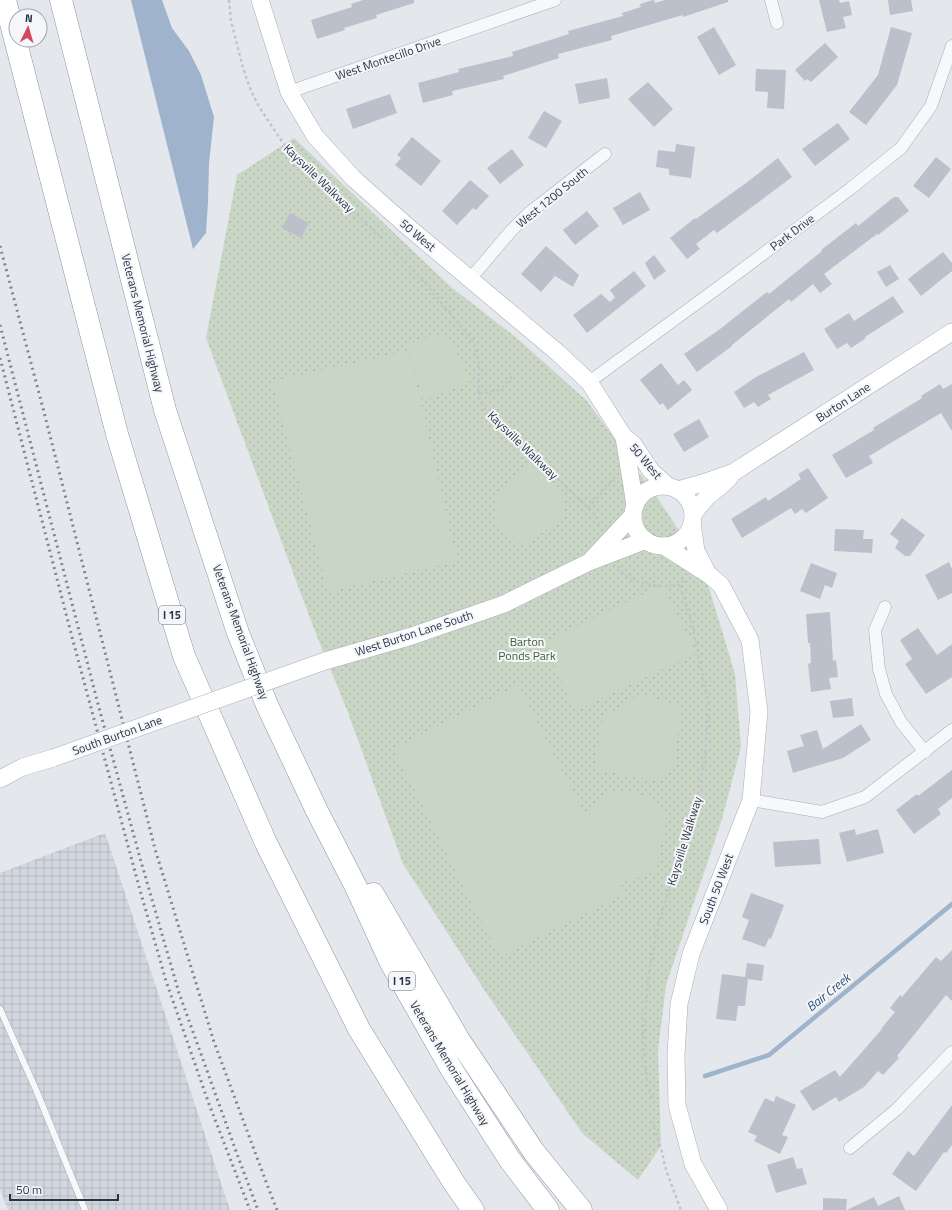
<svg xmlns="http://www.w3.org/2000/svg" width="952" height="1210" viewBox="0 0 952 1210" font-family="'Titillium Web',sans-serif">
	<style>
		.industrial { fill: url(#industrial-grid) }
		.green { fill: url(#green-dots) }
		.pitch { fill: #c9d6c5 }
		.water { fill: #9fb4cc }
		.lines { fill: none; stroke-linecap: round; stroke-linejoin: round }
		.stream { stroke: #9fb4cc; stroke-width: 4.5 }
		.building { fill: #bbc0ca }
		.lane-casing { stroke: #a9aeb7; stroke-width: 7 }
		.street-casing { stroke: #a9aeb7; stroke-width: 13 }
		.secondary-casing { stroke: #a9aeb7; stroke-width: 18 }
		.highway-casing { stroke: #8b94a3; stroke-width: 23 }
		.path { stroke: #c2c5cb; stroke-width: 2.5; stroke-dasharray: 3 3; stroke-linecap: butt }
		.lane { stroke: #f7f8fa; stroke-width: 6 }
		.street { stroke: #f7f8fa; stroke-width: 12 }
		.secondary { stroke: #fff; stroke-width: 17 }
		.highway { stroke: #fff; stroke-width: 22 }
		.rail { stroke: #7d8696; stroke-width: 3; stroke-dasharray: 2 4; stroke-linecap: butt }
		.secondary-bridge-casing { stroke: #a9aeb7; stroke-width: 18; stroke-linecap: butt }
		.secondary-bridge { stroke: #fff; stroke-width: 17 }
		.labels { text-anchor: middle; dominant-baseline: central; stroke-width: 4; stroke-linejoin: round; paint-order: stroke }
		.shield { fill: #f4f6f9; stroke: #676e7b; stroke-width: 1 }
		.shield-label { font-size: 11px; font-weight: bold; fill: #2b3445 }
		.street-label { font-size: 12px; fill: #2b3445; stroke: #f4f6f9 }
		.park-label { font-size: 12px; fill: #3f6138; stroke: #f4f6f9 }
		.water-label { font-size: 13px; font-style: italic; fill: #34527a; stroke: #f4f6f9 }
	</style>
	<defs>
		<pattern id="industrial-grid" width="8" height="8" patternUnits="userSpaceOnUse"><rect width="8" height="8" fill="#d2d6de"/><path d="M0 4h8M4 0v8" fill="none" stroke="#b4b8c0"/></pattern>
		<pattern id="green-dots" width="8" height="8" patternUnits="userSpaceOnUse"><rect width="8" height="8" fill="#c9d6c5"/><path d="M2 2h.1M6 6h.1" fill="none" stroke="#adb8ab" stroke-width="1.8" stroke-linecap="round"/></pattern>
	</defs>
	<rect width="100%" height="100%" fill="#e4e7ec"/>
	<polygon class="industrial" points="105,833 230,1210 8,1210 0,1189 0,873"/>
	<polygon class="green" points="294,138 451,287 518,339 587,401 654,493 702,565 735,674 741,747 722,819 666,985 658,1051 661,1146 638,1180 582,1133 485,991 403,864 347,710 314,629 206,338 237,175"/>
	<g class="pitch">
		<polygon points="439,334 452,341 470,382 423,401 408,344"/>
		<polygon points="409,351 457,561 328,592 272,381"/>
		<polygon points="531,461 563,499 563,517 524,547 494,522 496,493"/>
		<polygon points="662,585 696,653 576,711 543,643"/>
		<polygon points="518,685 593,830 587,817 608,790 650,796 667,814 656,872 620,883 625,893 500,957 393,749"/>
		<polygon points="640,694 681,706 674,769 655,781 594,769 603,718"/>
	</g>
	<polygon class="water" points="131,0 162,0 172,28 189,51 201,75 214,117 209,163 208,202 206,233 193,249"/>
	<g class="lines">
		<polyline class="stream" points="705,1076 769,1055 952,904"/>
	</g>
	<g class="building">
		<polygon points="363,0 414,0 414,3 376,15 377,18 344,28 345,30 317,39 311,20 352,7 351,4"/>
		<polygon points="653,0 654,0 655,3 665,0 728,0 728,2 683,17 683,15 611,36 612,40 558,54 559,58 503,76 504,79 452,91 453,95 423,103 418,83 459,72 458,69 513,56 512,52 569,34 568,31 623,16 622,13 641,7 640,4"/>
		<polygon points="819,0 839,0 840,3 849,1 852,15 843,17 846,28 827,32"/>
		<polygon points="888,0 911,0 913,11 890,15"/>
		<polygon points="714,27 736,65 719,75 697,37"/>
		<polygon points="891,27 912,33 897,85 866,125 849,112 878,75"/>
		<polygon points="825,43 838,57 811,82 807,79 805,81 795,70"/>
		<polygon points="756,69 786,70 784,109 767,108 768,92 755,91"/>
		<polygon points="607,78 610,98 579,104 575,84"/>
		<polygon points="648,82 673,109 654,127 628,99"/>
		<polygon points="390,94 397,113 353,129 346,109"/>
		<polygon points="544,111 562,121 546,148 528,138"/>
		<polygon points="838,123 850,139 815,166 802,149"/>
		<polygon points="412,137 441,161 421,186 395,165 401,158 397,155"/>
		<polygon points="676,144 695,147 691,178 669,175 669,169 656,167 658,150 675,152"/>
		<polygon points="512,149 524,165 500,184 487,168"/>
		<polygon points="936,157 951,169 929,198 913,186"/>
		<polygon points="778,158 792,177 717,233 714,230 696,244 700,249 687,259 670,238 695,218 696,219 746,183"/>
		<polygon points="470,180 489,196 476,210 473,208 457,225 442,211"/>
		<polygon points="640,192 650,210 623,225 613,208"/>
		<polygon points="894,197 898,197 909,211 878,235 877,234 824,274 832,284 820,293 813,284 791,302 789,299 732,345 732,346 697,372 684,354 720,329 767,292 769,294 822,251 821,250 856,223 858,226"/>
		<polygon points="587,211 599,226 575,245 563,230"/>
		<polygon points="290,213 309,223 301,238 282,228"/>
		<polygon points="546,246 579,275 573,287 555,276 541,292 521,274"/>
		<polygon points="943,252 952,263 952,271 921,296 908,279"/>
		<polygon points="654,255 666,271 654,280 645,263"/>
		<polygon points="890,265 899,279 886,287 877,272"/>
		<polygon points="634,271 646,286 587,333 573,315 601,294 610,302 615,297 610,290"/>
		<polygon points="893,296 904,312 865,337 866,338 851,348 847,343 837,349 824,329 849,313 854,321"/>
		<polygon points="804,352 814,370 768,395 771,399 758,407 754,402 744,408 734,392 756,377"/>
		<polygon points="661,363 678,385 684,380 692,390 668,410 663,403 660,405 640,380"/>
		<polygon points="940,384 943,389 952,384 952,431 941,413 869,456 873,463 846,478 832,455 874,430 873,428 922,398 921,396"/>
		<polygon points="699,419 709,437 684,452 673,434"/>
		<polygon points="808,468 828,498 806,513 802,509 795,514 791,508 742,538 731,519 766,497 768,501 801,479 798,474"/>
		<polygon points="902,518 925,535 910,556 905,556 895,548 899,541 890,534"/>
		<polygon points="835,529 864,530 863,539 873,539 872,553 834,551"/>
		<polygon points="949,562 952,569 952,593 938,600 925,575"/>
		<polygon points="811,563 837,573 832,588 825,585 820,599 800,591"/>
		<polygon points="830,612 833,661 836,660 838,677 829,678 831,689 811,692 808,664 811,663 810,643 808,643 806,614"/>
		<polygon points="918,628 937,655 952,644 952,677 926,694 905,664 912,659 900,640"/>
		<polygon points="852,698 854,716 833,718 830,701"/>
		<polygon points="861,724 871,740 843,758 793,773 787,751 804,746 800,735 817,730 823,749"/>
		<polygon points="952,770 952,798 938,809 941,814 914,834 896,810 917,794 918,796"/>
		<polygon points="855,829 856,835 878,829 884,853 847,862 839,833"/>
		<polygon points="819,839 821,864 775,867 773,842"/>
		<polygon points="751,893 784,905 771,939 769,938 765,947 742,939 749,920 742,917"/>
		<polygon points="952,950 952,1001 946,995 897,1056 899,1058 883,1075 878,1071 864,1087 839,1102 836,1097 813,1111 800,1091 835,1070 840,1077 882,1029 881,1029 895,1012 890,1008 900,995 902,997 936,957 941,961"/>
		<polygon points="747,963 764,965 762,981 748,979 745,1006 738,1006 736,1021 716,1019 722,974 745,977"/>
		<polygon points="776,1096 796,1105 782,1135 788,1137 780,1154 754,1141 757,1136 748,1132 765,1098 774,1102"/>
		<polygon points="952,1105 952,1145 946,1153 944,1152 916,1191 892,1174 908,1151 914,1156"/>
		<polygon points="793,1157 797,1169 802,1168 807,1184 776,1193 767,1165"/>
		<polygon points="899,1196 905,1210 847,1210 874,1197 878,1206"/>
		<polygon points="823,1198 847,1199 846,1210 823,1210"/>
	</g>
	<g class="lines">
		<g class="lane-casing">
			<polyline id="lane" points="0,1009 37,1092 85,1210"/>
		</g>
		<g class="street-casing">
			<g id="street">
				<polyline points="771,0 777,23"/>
				<polyline points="289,92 555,0"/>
				<polyline points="470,279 511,231 529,213 605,154"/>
				<polyline points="589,382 719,287 850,189 901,148 931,106 952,46"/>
				<polyline points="885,607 875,630 879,669 886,694 901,722 925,752"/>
				<polyline points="751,800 822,812 865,797 952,730"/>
				<polyline points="850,1148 897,1109 952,1052"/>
			</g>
		</g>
		<g class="secondary-casing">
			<g id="secondary">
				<polyline points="260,0 289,92 315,136 353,178 407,226 558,353 589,382 624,437 633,444 651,471 668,486"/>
				<polyline points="624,437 635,505"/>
				<circle cx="663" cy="516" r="30"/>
				<polyline points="678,490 706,482 734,472 952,332"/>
				<polyline points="693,514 707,497 722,485 730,477"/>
				<polyline points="692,523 696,551 708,574"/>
				<polyline points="664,546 708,574 721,585 750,640 759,712 751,800 691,954 679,1004 676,1055 677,1105 693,1164 719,1210"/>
				<polyline points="592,559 633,515"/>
				<polyline points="325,661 412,636 504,604 589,562 646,540"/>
				<polyline points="0,779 23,767 53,758"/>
			</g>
		</g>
		<g class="highway-casing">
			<g id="highway">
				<polyline points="5,0 117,434 184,656 266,843 359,1029 454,1183 473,1210"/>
				<polyline points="61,0 165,410 238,633 267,705 317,811 356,887 390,961 452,1070 510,1160 548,1210"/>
				<polyline points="373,894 459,1040 534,1152 581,1210"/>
			</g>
		</g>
		<g class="path">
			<polyline points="229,0 231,21 243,68 250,88 258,105 283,143 381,238"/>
			<polyline points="396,253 424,282 474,342 479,364 479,399 484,408 584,504 593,513 601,527"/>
			<polyline points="479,394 500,390 514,375"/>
			<polyline points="588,508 616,477"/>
			<polyline points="618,566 622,572 633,581 657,586 680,585 685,578"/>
			<polyline points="652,1098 647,1084 643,1037 649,972 657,929 698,794 705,756 709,708 691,619 680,585"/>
			<polyline points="652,1121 662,1152 666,1170 681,1210"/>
		</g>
		<use href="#lane" class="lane"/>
		<use href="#street" class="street"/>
		<use href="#secondary" class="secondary"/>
		<use href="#highway" class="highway"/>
		<g class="rail">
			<polyline points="0,246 44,412 155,849 214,1042 268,1187 277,1210"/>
			<polyline points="0,325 98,704 140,858 179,993 237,1154 258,1210"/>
			<polyline points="0,358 72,637 138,883 166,981 209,1104 250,1210"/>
		</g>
		<g class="secondary-bridge-casing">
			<polyline id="secondary-bridge" points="53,758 325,661"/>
		</g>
		<use href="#secondary-bridge" class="secondary-bridge"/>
	</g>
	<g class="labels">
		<g class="shield">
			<rect x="159" y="606" width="26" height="18" rx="3"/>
			<rect x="389" y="972" width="26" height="18" rx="3"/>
		</g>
		<g class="shield-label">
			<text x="172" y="615">I 15</text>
			<text x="402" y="981">I 15</text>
		</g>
		<g class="street-label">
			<text transform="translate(388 58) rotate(-19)">West Montecillo Drive</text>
			<text transform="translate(319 178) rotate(44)">Kaysville Walkway</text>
			<text transform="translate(552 197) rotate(-39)">West 1200 South</text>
			<text transform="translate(792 232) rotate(-37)">Park Drive</text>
			<text transform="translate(418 235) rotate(40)">50 West</text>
			<text transform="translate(143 323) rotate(76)">Veterans Memorial Highway</text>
			<text transform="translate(843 402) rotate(-33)">Burton Lane</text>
			<text transform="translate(523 445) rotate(44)">Kaysville Walkway</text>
			<text transform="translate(646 461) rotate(50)">50 West</text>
			<text transform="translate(241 632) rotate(70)">Veterans Memorial Highway</text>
			<text transform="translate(414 633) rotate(-18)">West Burton Lane South</text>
			<text transform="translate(117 735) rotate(-20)">South Burton Lane</text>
			<text transform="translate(684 841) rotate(-73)">Kaysville Walkway</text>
			<text transform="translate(716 889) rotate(-69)">South 50 West</text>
			<text transform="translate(450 1063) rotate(59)">Veterans Memorial Highway</text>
		</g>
		<g class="park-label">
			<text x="527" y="641">Barton<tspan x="527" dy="14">Ponds Park</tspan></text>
		</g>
		<g class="water-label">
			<text transform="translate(828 992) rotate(-39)">Bair Creek</text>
		</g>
	</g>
	<g transform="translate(28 28) rotate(5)"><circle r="19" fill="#f4f6f9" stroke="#a4a8b1"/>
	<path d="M0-3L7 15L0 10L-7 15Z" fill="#d1495b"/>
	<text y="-6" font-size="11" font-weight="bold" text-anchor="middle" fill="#2b3445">N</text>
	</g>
	<path d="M10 1194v6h108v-6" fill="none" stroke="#2b3445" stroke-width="2"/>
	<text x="16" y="1194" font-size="12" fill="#2b3445" stroke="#f4f6f9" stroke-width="3" paint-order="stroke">50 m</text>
</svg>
